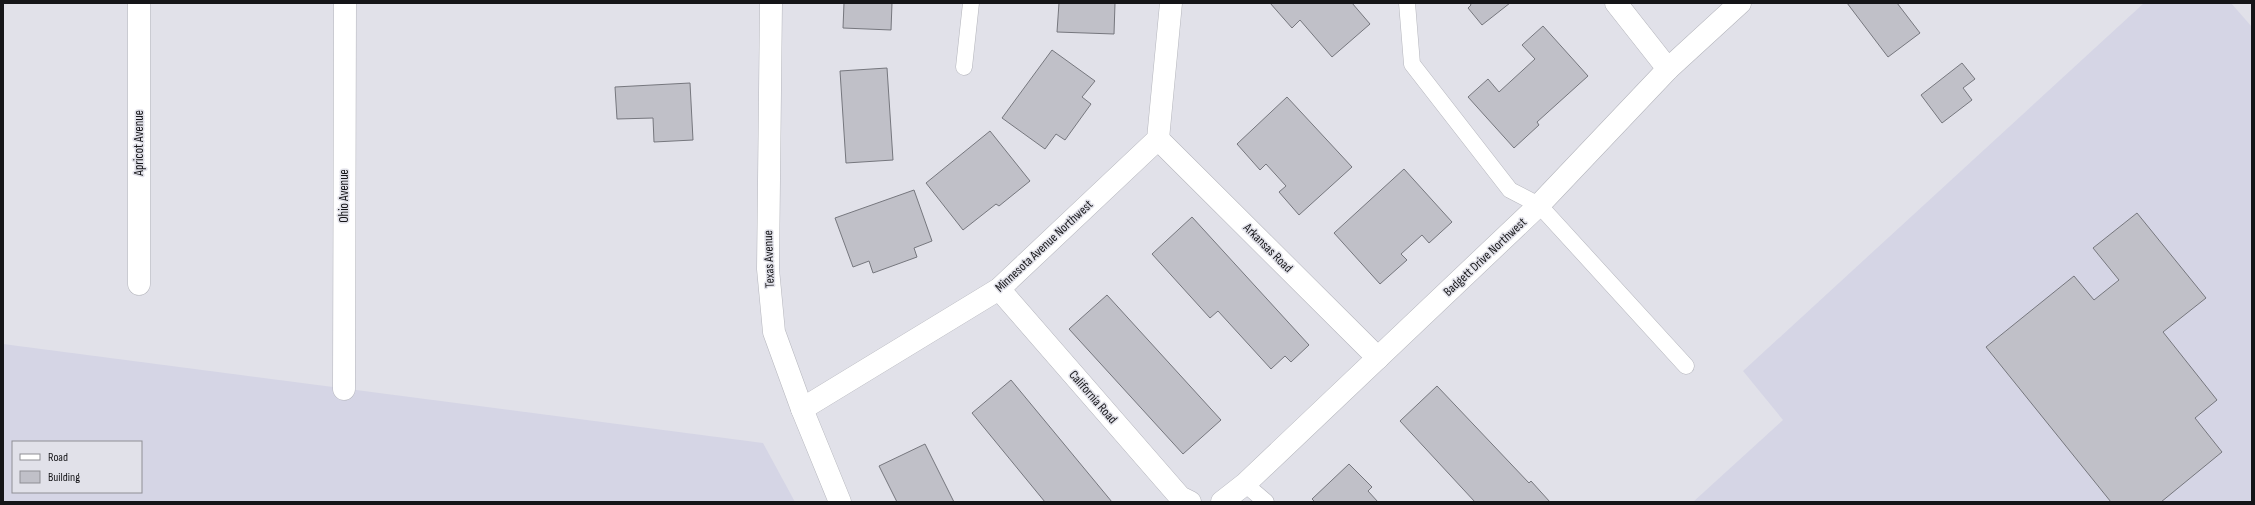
<svg xmlns="http://www.w3.org/2000/svg" width="2255" height="505" viewBox="0 0 2255 505" font-family="'Sofia Sans Condensed',sans-serif">
	<style>
		.built { fill: #d5d5e5; fill-rule: evenodd }
		.building { fill: #c0c0c8; stroke: #76777e }
		.lines { fill: none; stroke-linecap: round; stroke-linejoin: round }
		.service-casing { stroke: #b4b5bc; stroke-width: 17 }
		.minor-casing { stroke: #b4b5bc; stroke-width: 23 }
		.tertiary-casing { stroke: #b4b5bc; stroke-width: 23 }
		.service { stroke: #fff; stroke-width: 16 }
		.minor { stroke: #fff; stroke-width: 22 }
		.tertiary { stroke: #fff; stroke-width: 22 }
		.labels { text-anchor: middle; dominant-baseline: central; stroke-width: 3; stroke-linejoin: round; paint-order: stroke }
		.street-label { font-size: 13px; fill: #151518; stroke: #e1e1e9 }
	</style>
	<rect width="100%" height="100%" fill="#e1e1e9"/>
	<g class="built">
		<polygon points="2144,3 2231,3 2252,27 2252,502 1693,502 1783,420 1743,371"/>
		<path d="M3,344l760,99 32,59h-792zM13,442h128v50h-128z"/>
	</g>
	<g class="building">
		<polygon points="844,3 892,3 891,30 843,28"/>
		<polygon points="1059,3 1115,3 1114,34 1057,32"/>
		<polygon points="1270,3 1352,3 1370,24 1332,57 1300,20 1292,28"/>
		<polygon points="1470,3 1510,3 1482,25 1468,8 1471,5"/>
		<polygon points="1847,3 1897,3 1920,33 1888,57"/>
		<polygon points="1543,26 1588,76 1537,122 1539,125 1514,148 1468,97 1488,79 1499,92 1535,59 1522,45"/>
		<polygon points="1052,50 1095,81 1082,97 1091,104 1065,140 1056,134 1045,149 1002,118"/>
		<polygon points="1962,63 1975,79 1963,88 1972,100 1942,123 1921,95"/>
		<polygon points="887,68 893,160 846,163 840,71"/>
		<polygon points="690,83 693,140 654,142 653,118 617,119 615,87"/>
		<polygon points="1287,97 1352,167 1299,215 1279,192 1286,186 1266,164 1260,170 1237,144"/>
		<polygon points="990,131 1030,181 999,206 996,204 963,230 926,183"/>
		<polygon points="1404,169 1452,222 1429,243 1422,235 1401,254 1407,260 1380,284 1334,233"/>
		<polygon points="914,190 932,241 914,248 917,257 873,273 869,261 853,267 835,218"/>
		<polygon points="2137,213 2206,298 2163,332 2217,400 2195,418 2222,452 2161,502 2111,502 1986,347 2074,276 2094,300 2119,280 2093,248"/>
		<polygon points="1192,217 1309,345 1291,362 1285,356 1271,369 1218,311 1210,318 1152,254"/>
		<polygon points="1107,295 1221,420 1183,454 1069,329"/>
		<polygon points="1011,380 1112,502 1045,502 972,413"/>
		<polygon points="1437,386 1529,483 1531,481 1550,502 1475,502 1400,421"/>
		<polygon points="925,444 954,502 897,502 879,466"/>
		<polygon points="1349,464 1372,487 1368,491 1378,502 1315,502 1312,499"/>
	</g>
	<g class="lines">
		<g class="service-casing">
			<g id="service">
				<polyline points="1407,3 1412,64 1510,190 1539,205 1686,366"/>
				<polyline points="964,67 971,3"/>
				<polyline points="1245,484 1266,502"/>
			</g>
		</g>
		<g class="minor-casing">
			<g id="minor">
				<polyline points="1616,3 1668,69"/>
				<polyline points="1158,139 1378,358"/>
				<polyline points="139,284 139,3"/>
				<polyline points="999,289 1180,497 1190,502"/>
				<polyline points="344,389 345,3"/>
				<polyline points="802,409 999,289 1158,139 1171,3"/>
				<polyline points="1222,502 1245,484 1539,205 1668,69 1740,3"/>
			</g>
		</g>
		<g class="tertiary-casing">
			<polyline id="tertiary" points="771,3 768,269 774,332 802,409 840,502"/>
		</g>
		<use href="#service" class="service"/>
		<use href="#minor" class="minor"/>
		<use href="#tertiary" class="tertiary"/>
	</g>
	<g class="labels">
		<g class="street-label">
			<text transform="translate(139 143) rotate(-90)">Apricot Avenue</text>
			<text transform="translate(344 196) rotate(-90)">Ohio Avenue</text>
			<text transform="translate(1044 246) rotate(-43)">Minnesota Avenue Northwest</text>
			<text transform="translate(1268 248) rotate(45)">Arkansas Road</text>
			<text transform="translate(1485 257) rotate(-43)">Badgett Drive Northwest</text>
			<text transform="translate(769 259) rotate(-92)">Texas Avenue</text>
			<text transform="translate(1093 397) rotate(49)">California Road</text>
		</g>
	</g>
	<rect width="2255" height="505" fill="none" stroke="#151518" stroke-width="8"/>
	<rect x="12" y="441" width="130" height="52" fill="#e1e1e9" stroke="#8f8f95"/>
	<rect x="20" y="454" width="20" height="6" fill="#ffffff" stroke="#8f8f95"/>
	<text x="48" y="461" font-size="12" fill="#151518">Road</text>
	<rect x="20" y="471" width="20" height="12" fill="#c0c0c8" stroke="#8f8f95"/>
	<text x="48" y="481" font-size="12" fill="#151518">Building</text>
</svg>
